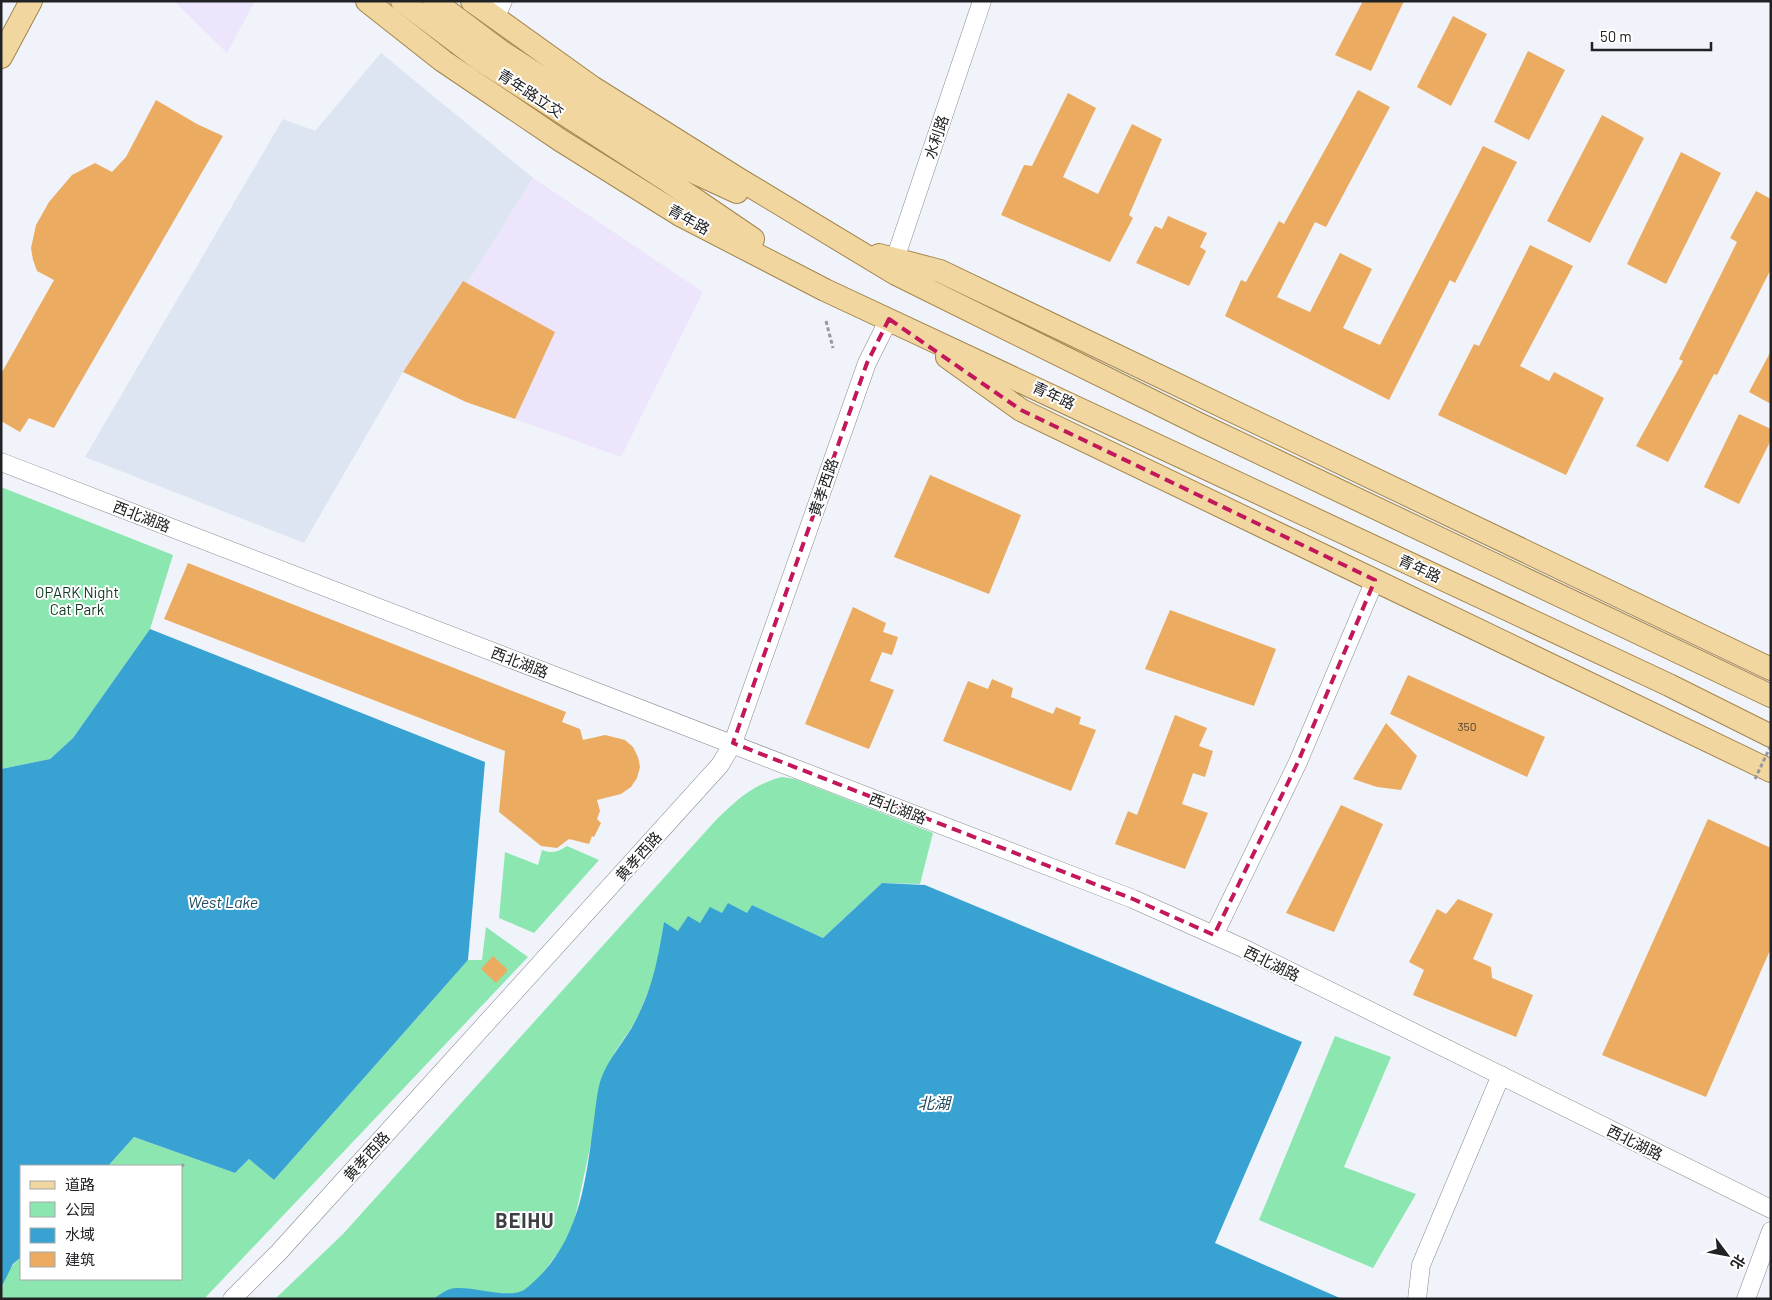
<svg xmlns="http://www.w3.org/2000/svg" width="1772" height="1300" viewBox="0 0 1772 1300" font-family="Barlow,'Noto Sans SC',sans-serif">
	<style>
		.built { fill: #dee5f2 }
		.medical { fill: #ece5fb }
		.green { fill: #8be7af }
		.water { fill: #38a3d3 }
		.building { fill: #ebab61 }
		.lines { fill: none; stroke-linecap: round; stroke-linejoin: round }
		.minor-casing { stroke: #868990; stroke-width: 19 }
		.major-casing { stroke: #a2854c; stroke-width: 24 }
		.path { stroke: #97999f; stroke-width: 3; stroke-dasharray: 4 2.5; stroke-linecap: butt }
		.minor { stroke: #fff; stroke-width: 18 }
		.major { stroke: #f1d6a0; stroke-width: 22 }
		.path-bridge { stroke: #97999f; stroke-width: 3; stroke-dasharray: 4 2.5; stroke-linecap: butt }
		.marked { fill: none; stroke: #c2185b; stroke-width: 4; stroke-dasharray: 10 6; stroke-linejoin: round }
		.labels { text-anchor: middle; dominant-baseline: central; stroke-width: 4; stroke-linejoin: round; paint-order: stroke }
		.number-label { font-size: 12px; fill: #544434 }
		.street-label { font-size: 15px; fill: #212225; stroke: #fff }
		.park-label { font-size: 15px; fill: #0f3721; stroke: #fff }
		.water-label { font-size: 16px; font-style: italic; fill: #204b60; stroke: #fff }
		.district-label { font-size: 20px; font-weight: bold; letter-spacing: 1px; fill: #3d3f45; stroke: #fff }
	</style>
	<rect width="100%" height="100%" fill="#f0f3fa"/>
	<polygon class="built" points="381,53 533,178 467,284 462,282 403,372 304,543 85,457 283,119 315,131"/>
	<g class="medical">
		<polygon points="174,1 255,1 227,53"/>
		<polygon points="533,178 703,292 621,457 515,419 555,332 467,284"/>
	</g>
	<g class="green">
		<polygon points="1,487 173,555 150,629 73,738 50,759 1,769"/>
		<path d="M782,777l13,2 138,54 -13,51 -38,-1 -59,55 -71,-33 -5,9 -19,-10 -6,10 -44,17 -14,-8 -7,47 -21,51 -21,31 -24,91 -18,84 -13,23 -21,28 -17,14 -13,2 -58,-5 -18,10h-158l68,-65 373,-414c22,-21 36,-35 66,-43z"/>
		<path d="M567,846l32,14 -65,73 -35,-15 6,-66 33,13 4,-15c10,4 16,2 25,-4z"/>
		<path d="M486,927l42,30 -324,342h-203c0,-16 8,-32 20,-42v22h160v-113h-73l26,-29 101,36 14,-14 25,21 194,-220h14z"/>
		<polygon points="1335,1036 1391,1057 1344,1167 1416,1194 1373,1268 1259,1220"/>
	</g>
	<g class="water">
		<polygon points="150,629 485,762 468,960 274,1180 249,1159 235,1173 134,1137 108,1166 21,1166 21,1257 13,1264 1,1288 1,769 50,759 73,738"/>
		<path d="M882,883l43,2 377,157 -87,201 127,56h-909c5,-3 11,-8 17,-10 19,-5 57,11 74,1 53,-41 61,-101 69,-163 2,-13 3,-28 6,-41 6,-25 26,-44 37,-66 17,-34 22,-61 28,-98l14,9 10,-15 12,7 10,-16 12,6 6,-10 19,10 5,-8 71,33z"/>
	</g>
	<g class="building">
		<polygon points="1363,1 1404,1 1371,71 1335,55"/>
		<polygon points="1453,16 1487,34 1451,106 1417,87"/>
		<polygon points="1528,51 1565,70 1529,140 1494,122"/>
		<polygon points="1358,90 1390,107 1326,227 1315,222 1277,297 1310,312 1340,253 1372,269 1343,328 1380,345 1483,146 1517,162 1455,283 1450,280 1389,400 1225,316 1241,280 1246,282 1279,221 1284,224"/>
		<polygon points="1068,93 1096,108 1063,177 1098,194 1132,124 1162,139 1129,215 1133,218 1110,262 1001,215 1024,165 1032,166"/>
		<polygon points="156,100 197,124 223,136 54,428 29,418 20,432 1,421 1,374 54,280 37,271 33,260 31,248 36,225 49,202 72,175 95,163 112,172 126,157"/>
		<polygon points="1602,115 1644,138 1590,243 1547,221"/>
		<polygon points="1681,152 1721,173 1666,284 1627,264"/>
		<polygon points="1756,191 1771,199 1771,269 1717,375 1714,374 1668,462 1636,446 1683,361 1679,359 1737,242 1730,238"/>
		<polygon points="1168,216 1207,233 1200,247 1206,251 1189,286 1136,263 1155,226 1162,229"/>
		<polygon points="1530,245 1573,266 1520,366 1549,381 1554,372 1604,398 1566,475 1438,415 1474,344 1479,346"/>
		<polygon points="463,281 555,332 515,419 466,402 403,372"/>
		<polygon points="1771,351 1771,404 1749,392"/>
		<polygon points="1739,414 1771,429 1771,440 1739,504 1704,487"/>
		<polygon points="930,475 1021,515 989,594 894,557"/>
		<polygon points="188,563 566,712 562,722 580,729 583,740 605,735 625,740 633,747 638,757 640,767 637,778 631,787 621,794 597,800 600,811 597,819 601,823 594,837 592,836 589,844 569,839 557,848 541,846 499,812 505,751 164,619"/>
		<polygon points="853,607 886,623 883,632 898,637 892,655 882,652 870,681 894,690 869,749 805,724"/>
		<polygon points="1170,610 1276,649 1254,706 1145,669"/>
		<polygon points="1408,675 1545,737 1527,777 1390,714"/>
		<polygon points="992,679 1013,688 1011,697 1053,714 1056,707 1081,717 1079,724 1096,730 1071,791 943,741 968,681 988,689"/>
		<polygon points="1175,715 1207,728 1199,746 1213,751 1205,777 1193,773 1182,804 1208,813 1185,869 1115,844 1128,811 1137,815"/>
		<polygon points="1386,723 1417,756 1401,790 1377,787 1353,779"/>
		<polygon points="1341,805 1383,824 1334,932 1286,913"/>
		<polygon points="1708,819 1771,848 1771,948 1706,1097 1602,1055"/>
		<polygon points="1458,899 1493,914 1473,959 1491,967 1492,978 1533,995 1516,1037 1413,995 1424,970 1409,962 1437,909 1446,914"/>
		<polygon points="493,956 508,970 496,983 481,969"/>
	</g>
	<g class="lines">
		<g class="minor-casing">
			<g id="minor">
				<polyline points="495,18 503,1"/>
				<polyline points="896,271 895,259 982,1"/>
				<polyline points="1,462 1133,899 1245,949 1771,1209"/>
				<polyline points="1214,935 1298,762 1375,580"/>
				<polyline points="232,1299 279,1252 720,765 733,743 867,363 889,319"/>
				<polyline points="1417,1299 1421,1265 1501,1075"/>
				<polyline points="1746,1299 1771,1231"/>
			</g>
		</g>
		<g class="major-casing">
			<g id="major">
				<polyline points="367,1 443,61 560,140 680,215 825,290 1669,685 1771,736"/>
				<polyline points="402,1 479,59 665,179 753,239"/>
				<polyline points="434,1 502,52 674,163 737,192"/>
				<polyline points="472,1 592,87 737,178 896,274 1201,425 1771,696"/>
				<polyline points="1,57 31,1"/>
				<polyline points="879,255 940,271 1771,669"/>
				<polyline points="947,357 1021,410 1771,771"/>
			</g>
		</g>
		<g class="path">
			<polyline points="826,321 833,348"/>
			<polyline points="181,1167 185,1163"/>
		</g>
		<use href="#minor" class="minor"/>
		<use href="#major" class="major"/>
		<polyline class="path-bridge" points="1755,779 1771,745"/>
	</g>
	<path class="marked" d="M889,319l132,91 354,170 -77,182 -84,173 -81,-36 -400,-156 134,-380z"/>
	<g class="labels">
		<g class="number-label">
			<text x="1467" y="726">350</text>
		</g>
		<g class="street-label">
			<text transform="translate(531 93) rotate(33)">青年路立交</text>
			<text transform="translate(936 137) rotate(-71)">水利路</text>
			<text transform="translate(689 219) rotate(29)">青年路</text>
			<text transform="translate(1054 395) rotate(25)">青年路</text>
			<text transform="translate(823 487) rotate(-71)">黄孝西路</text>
			<text transform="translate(142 516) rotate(21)">西北湖路</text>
			<text transform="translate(1420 568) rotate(25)">青年路</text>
			<text transform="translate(520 662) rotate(21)">西北湖路</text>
			<text transform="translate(898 808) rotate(21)">西北湖路</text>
			<text transform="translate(638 856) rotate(-48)">黄孝西路</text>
			<text transform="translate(1272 963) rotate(26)">西北湖路</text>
			<text transform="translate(1635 1142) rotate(26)">西北湖路</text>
			<text transform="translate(366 1156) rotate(-48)">黄孝西路</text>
		</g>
		<g class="park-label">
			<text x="77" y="592">OPARK Night<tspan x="77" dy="17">Cat Park</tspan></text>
		</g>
		<g class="water-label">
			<text x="223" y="901">West Lake</text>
			<text x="934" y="1102">北湖</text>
		</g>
		<g class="district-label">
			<text x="525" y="1220">BEIHU</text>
		</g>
	</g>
	<rect width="1772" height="1300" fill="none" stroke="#212225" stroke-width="5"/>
	<rect x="20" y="1165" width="162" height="115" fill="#ffffff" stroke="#a6a7a8"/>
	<rect x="30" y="1181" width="25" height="8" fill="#f1d6a0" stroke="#a6a7a8"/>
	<text x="65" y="1190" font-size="15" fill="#212225">道路</text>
	<rect x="30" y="1202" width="25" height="15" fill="#8be7af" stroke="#a6a7a8"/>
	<text x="65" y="1215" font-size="15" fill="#212225">公园</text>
	<rect x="30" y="1228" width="25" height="15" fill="#38a3d3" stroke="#a6a7a8"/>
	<text x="65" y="1240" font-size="15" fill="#212225">水域</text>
	<rect x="30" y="1252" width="25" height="15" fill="#ebab61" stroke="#a6a7a8"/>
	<text x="65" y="1265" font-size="15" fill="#212225">建筑</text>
	<g transform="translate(1727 1255) rotate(122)" stroke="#ffffff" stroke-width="4" paint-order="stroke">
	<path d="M0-4L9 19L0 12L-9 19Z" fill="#212225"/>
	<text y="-8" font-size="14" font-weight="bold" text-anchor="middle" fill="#212225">北</text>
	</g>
	<path d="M1592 42v8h119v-8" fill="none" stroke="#212225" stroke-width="2.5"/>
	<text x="1600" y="42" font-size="15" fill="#212225" stroke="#ffffff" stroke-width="4" paint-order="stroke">50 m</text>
</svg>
